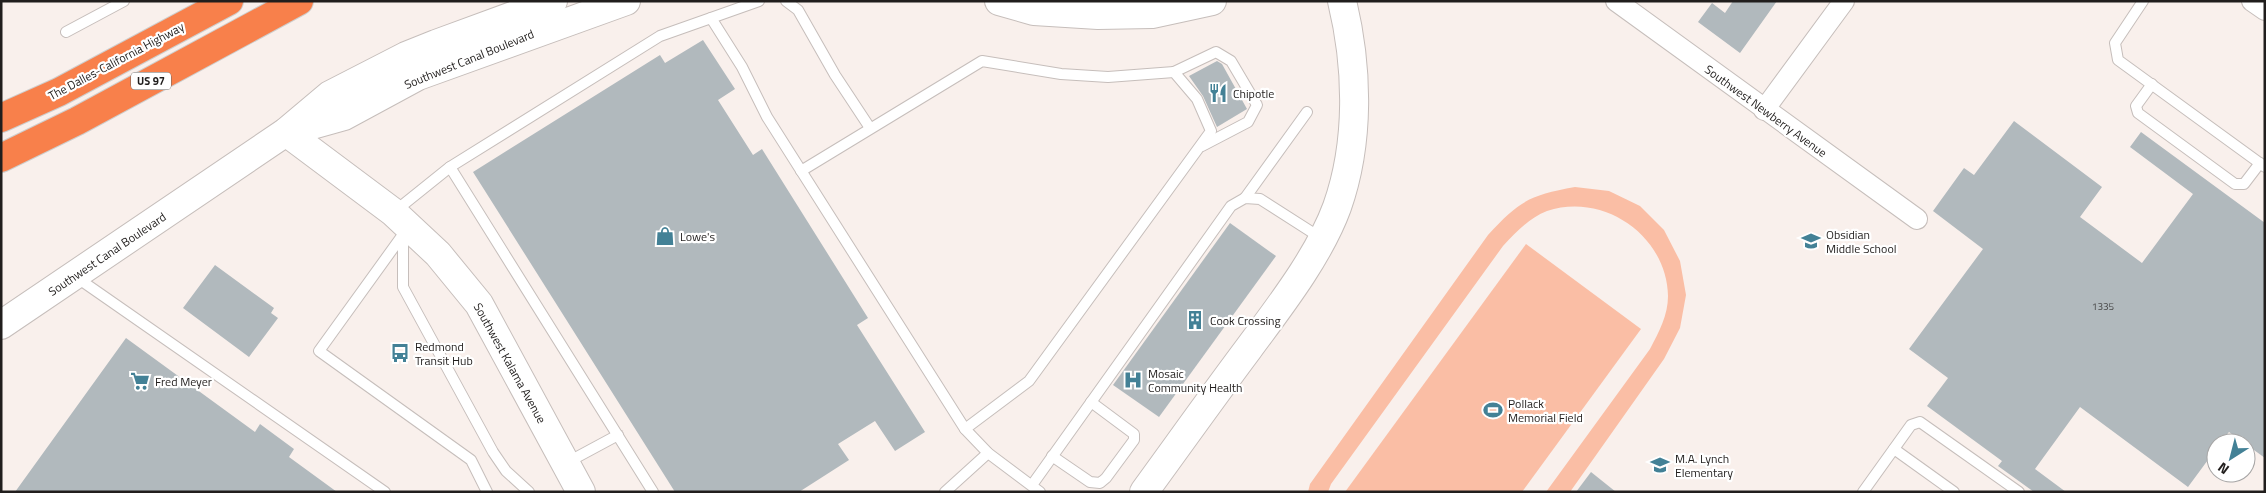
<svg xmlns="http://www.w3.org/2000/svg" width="2266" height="493" viewBox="0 0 2266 493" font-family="'Titillium Web',sans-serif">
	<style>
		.green { fill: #fabea5 }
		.building { fill: #b1b9bd }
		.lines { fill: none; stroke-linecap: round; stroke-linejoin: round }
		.lane-casing { stroke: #c6bebb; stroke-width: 12 }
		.street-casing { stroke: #c6bebb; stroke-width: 22 }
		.secondary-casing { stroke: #c6bebb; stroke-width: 30 }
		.highway-casing { stroke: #cececd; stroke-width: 30 }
		.lane { stroke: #fff; stroke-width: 10 }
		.street { stroke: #fff; stroke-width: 20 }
		.secondary { stroke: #fff; stroke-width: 28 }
		.highway { stroke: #f8804b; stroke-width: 28 }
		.labels { text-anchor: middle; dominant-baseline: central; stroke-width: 4.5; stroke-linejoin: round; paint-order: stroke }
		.number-label { font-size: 10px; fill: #454545 }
		.shield { fill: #fff; stroke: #646261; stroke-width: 1 }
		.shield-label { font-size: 11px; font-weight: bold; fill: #211e1d }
		.street-label { font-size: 12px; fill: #211e1d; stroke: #fff }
		.poi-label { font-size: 12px; fill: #211e1d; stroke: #fff; text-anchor: start }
	</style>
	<rect width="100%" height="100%" fill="#f9f0ec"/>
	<g class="green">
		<path d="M1575,187l34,4 31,15 24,24 16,31 6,34 -6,33 -16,31 -94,133h-24l104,-143c9,-17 18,-34 18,-53 -1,-60 -64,-104 -121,-85 -18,7 -31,21 -44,35l-172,238 -3,8h-20l2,-8 178,-249c31,-34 42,-40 87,-48z"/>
		<polygon points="1526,244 1641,329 1522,492 1345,492"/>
	</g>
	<g class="building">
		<polygon points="1733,1 1777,1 1740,53 1698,22 1712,3 1725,13"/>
		<polygon points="703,40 735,89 718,100 753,155 762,149 868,318 857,325 925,432 895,451 875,421 838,444 849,460 799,492 675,492 473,172 660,55 665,63"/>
		<polygon points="1217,61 1222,64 1247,109 1217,127 1203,96 1189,76"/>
		<polygon points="2014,121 2102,187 2080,217 2142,263 2193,194 2130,147 2141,132 2265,223 2265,458 2229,432 2220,443 2216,443 2216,449 2188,487 2080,407 2035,469 2066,492 2034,492 1998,466 2002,461 1927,406 1948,378 1909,349 1983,249 1933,211 1964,168 1974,175"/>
		<polygon points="1230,223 1276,256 1159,417 1113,385"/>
		<polygon points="215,265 274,308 271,313 278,318 249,357 183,308"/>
		<polygon points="126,338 255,432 260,424 294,449 289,457 337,492 15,492"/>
		<polygon points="1591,472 1616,492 1576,492"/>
	</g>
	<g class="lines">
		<g class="lane-casing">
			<g id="lane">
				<polyline points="786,1 798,10 835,75 870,128"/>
				<polyline points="2143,1 2115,43 2118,60 2265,167"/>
				<polyline points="711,18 742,67 767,117 965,429 988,453 1040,492"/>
				<polyline points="66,32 124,1"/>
				<polyline points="1174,72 1216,52 1231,61 1257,105 1248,122 1202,146"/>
				<polyline points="2152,84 2136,106 2138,113 2235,184 2244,184 2260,163"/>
				<polyline points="450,167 653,492"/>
				<polyline points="801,171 982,61 1061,74 1108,77 1174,72 1197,99 1211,131 1029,381 965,429"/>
				<polyline points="1245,198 1307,112"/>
				<polyline points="394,212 450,167 660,36 759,1"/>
				<polyline points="407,229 319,351 471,460 487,492"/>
				<polyline points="403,235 403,287 493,452 506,471 529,492"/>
				<polyline points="76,277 385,492"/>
				<polyline points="1894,449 1954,492"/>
				<polyline points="1052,456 1090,482 1100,483 1106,478 1134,440 1134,434 1091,402"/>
				<polyline points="566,463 618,435"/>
				<polyline points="1032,485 1231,206 1245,198 1260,199 1321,238"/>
				<polyline points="945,492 988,453"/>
				<polyline points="1863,492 1911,425 1920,422 2019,492"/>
			</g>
		</g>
		<g class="street-casing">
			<g id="street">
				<polyline points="1616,1 1917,219"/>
				<polyline points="2252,1 2265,10"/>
				<polyline points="1764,110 1844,1"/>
			</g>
		</g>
		<g class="secondary-casing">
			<g id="secondary">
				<polyline points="999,1 1034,11 1098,15 1152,14 1212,1"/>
				<polyline points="294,130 344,116 418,76 626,1"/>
				<polyline points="286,132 393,212 438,254 479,304 581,492"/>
				<polyline points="1,325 286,132 330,95 406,56 436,44 553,1"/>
				<path d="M1144,492c35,-48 69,-96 105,-144 31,-42 70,-92 88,-141 23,-65 21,-140 5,-206"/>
			</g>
		</g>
		<g class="highway-casing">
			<g id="highway">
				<polyline points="1,118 59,92 229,1"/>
				<polyline points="1,158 77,121 299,1"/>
			</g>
		</g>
		<use href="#lane" class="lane"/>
		<use href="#street" class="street"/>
		<use href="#secondary" class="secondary"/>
		<use href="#highway" class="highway"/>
	</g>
	<defs>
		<g id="restaurant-bare" transform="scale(1.5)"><path d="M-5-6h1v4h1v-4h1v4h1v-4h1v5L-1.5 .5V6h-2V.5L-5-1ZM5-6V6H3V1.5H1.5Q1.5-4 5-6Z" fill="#438196" stroke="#fff" stroke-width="2.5" paint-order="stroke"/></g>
		<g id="shop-bare" transform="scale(1.5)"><path d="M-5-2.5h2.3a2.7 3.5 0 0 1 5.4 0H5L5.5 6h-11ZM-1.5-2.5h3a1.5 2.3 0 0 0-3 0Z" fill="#438196" stroke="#fff" stroke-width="2.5" paint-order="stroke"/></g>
		<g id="school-bare" transform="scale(1.5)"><path d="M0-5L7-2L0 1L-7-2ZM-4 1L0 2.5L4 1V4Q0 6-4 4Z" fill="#438196" stroke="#fff" stroke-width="2.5" paint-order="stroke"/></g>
		<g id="building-bare" transform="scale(1.5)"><path d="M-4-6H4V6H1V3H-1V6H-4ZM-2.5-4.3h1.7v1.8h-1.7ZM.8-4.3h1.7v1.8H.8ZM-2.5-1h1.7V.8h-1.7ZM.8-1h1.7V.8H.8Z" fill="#438196" stroke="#fff" stroke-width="2.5" paint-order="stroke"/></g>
		<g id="bus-bare" transform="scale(1.5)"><path d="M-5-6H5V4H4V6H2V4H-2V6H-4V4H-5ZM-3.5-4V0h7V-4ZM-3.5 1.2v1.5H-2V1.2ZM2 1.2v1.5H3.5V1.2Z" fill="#438196" stroke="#fff" stroke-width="2.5" paint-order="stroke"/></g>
		<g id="hospital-bare" transform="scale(1.5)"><path d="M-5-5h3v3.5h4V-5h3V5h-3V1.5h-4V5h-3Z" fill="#438196" stroke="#fff" stroke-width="2.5" paint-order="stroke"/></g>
		<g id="supermarket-bare" transform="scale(1.5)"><path d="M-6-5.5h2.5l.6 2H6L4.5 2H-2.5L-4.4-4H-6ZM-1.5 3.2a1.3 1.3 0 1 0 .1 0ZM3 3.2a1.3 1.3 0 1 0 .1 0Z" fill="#438196" stroke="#fff" stroke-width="2.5" paint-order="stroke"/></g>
		<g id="stadium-bare" transform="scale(1.5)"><path d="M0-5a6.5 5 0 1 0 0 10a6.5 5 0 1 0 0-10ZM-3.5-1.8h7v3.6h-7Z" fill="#438196" stroke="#fff" stroke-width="2.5" paint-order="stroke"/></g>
	</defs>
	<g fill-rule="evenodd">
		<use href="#restaurant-bare" x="1218" y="93"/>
		<use href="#shop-bare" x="665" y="236"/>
		<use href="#school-bare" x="1811" y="241"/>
		<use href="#building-bare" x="1195" y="320"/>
		<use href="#bus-bare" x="400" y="353"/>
		<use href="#hospital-bare" x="1133" y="380"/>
		<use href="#supermarket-bare" x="140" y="381"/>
		<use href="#stadium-bare" x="1493" y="410"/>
		<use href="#school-bare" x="1660" y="465"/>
	</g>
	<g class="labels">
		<g class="number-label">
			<text x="2103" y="306">1335</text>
		</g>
		<rect class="shield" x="131" y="72.5" width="40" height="17" rx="4"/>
		<g class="shield-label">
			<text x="151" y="81">US 97</text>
		</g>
		<g class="street-label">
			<text transform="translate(469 59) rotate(-22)">Southwest Canal Boulevard</text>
			<text transform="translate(116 61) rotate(-28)">The Dalles-California Highway</text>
			<text transform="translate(1766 111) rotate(36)">Southwest Newberry Avenue</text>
			<text transform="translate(107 254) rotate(-34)">Southwest Canal Boulevard</text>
			<text transform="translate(510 363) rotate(61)">Southwest Kalama Avenue</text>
		</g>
		<g class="poi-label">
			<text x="1233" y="93">Chipotle</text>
			<text x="1826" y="234">Obsidian<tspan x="1826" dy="14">Middle School</tspan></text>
			<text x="680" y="236">Lowe's</text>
			<text x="1210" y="320">Cook Crossing</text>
			<text x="415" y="346">Redmond<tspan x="415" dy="14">Transit Hub</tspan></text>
			<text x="1148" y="373">Mosaic<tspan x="1148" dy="14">Community Health</tspan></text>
			<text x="155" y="381">Fred Meyer</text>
			<text x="1508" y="403">Pollack<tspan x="1508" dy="14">Memorial Field</tspan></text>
			<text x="1675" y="458">M.A. Lynch<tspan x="1675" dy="14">Elementary</tspan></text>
		</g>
	</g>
	<rect width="2266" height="493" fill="none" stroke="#211e1d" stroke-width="5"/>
	<g transform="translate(2231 458) rotate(216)"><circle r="24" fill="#ffffff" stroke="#a6a5a5"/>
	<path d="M0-4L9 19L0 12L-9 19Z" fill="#438196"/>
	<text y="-8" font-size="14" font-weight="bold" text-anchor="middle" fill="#211e1d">N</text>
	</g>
</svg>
